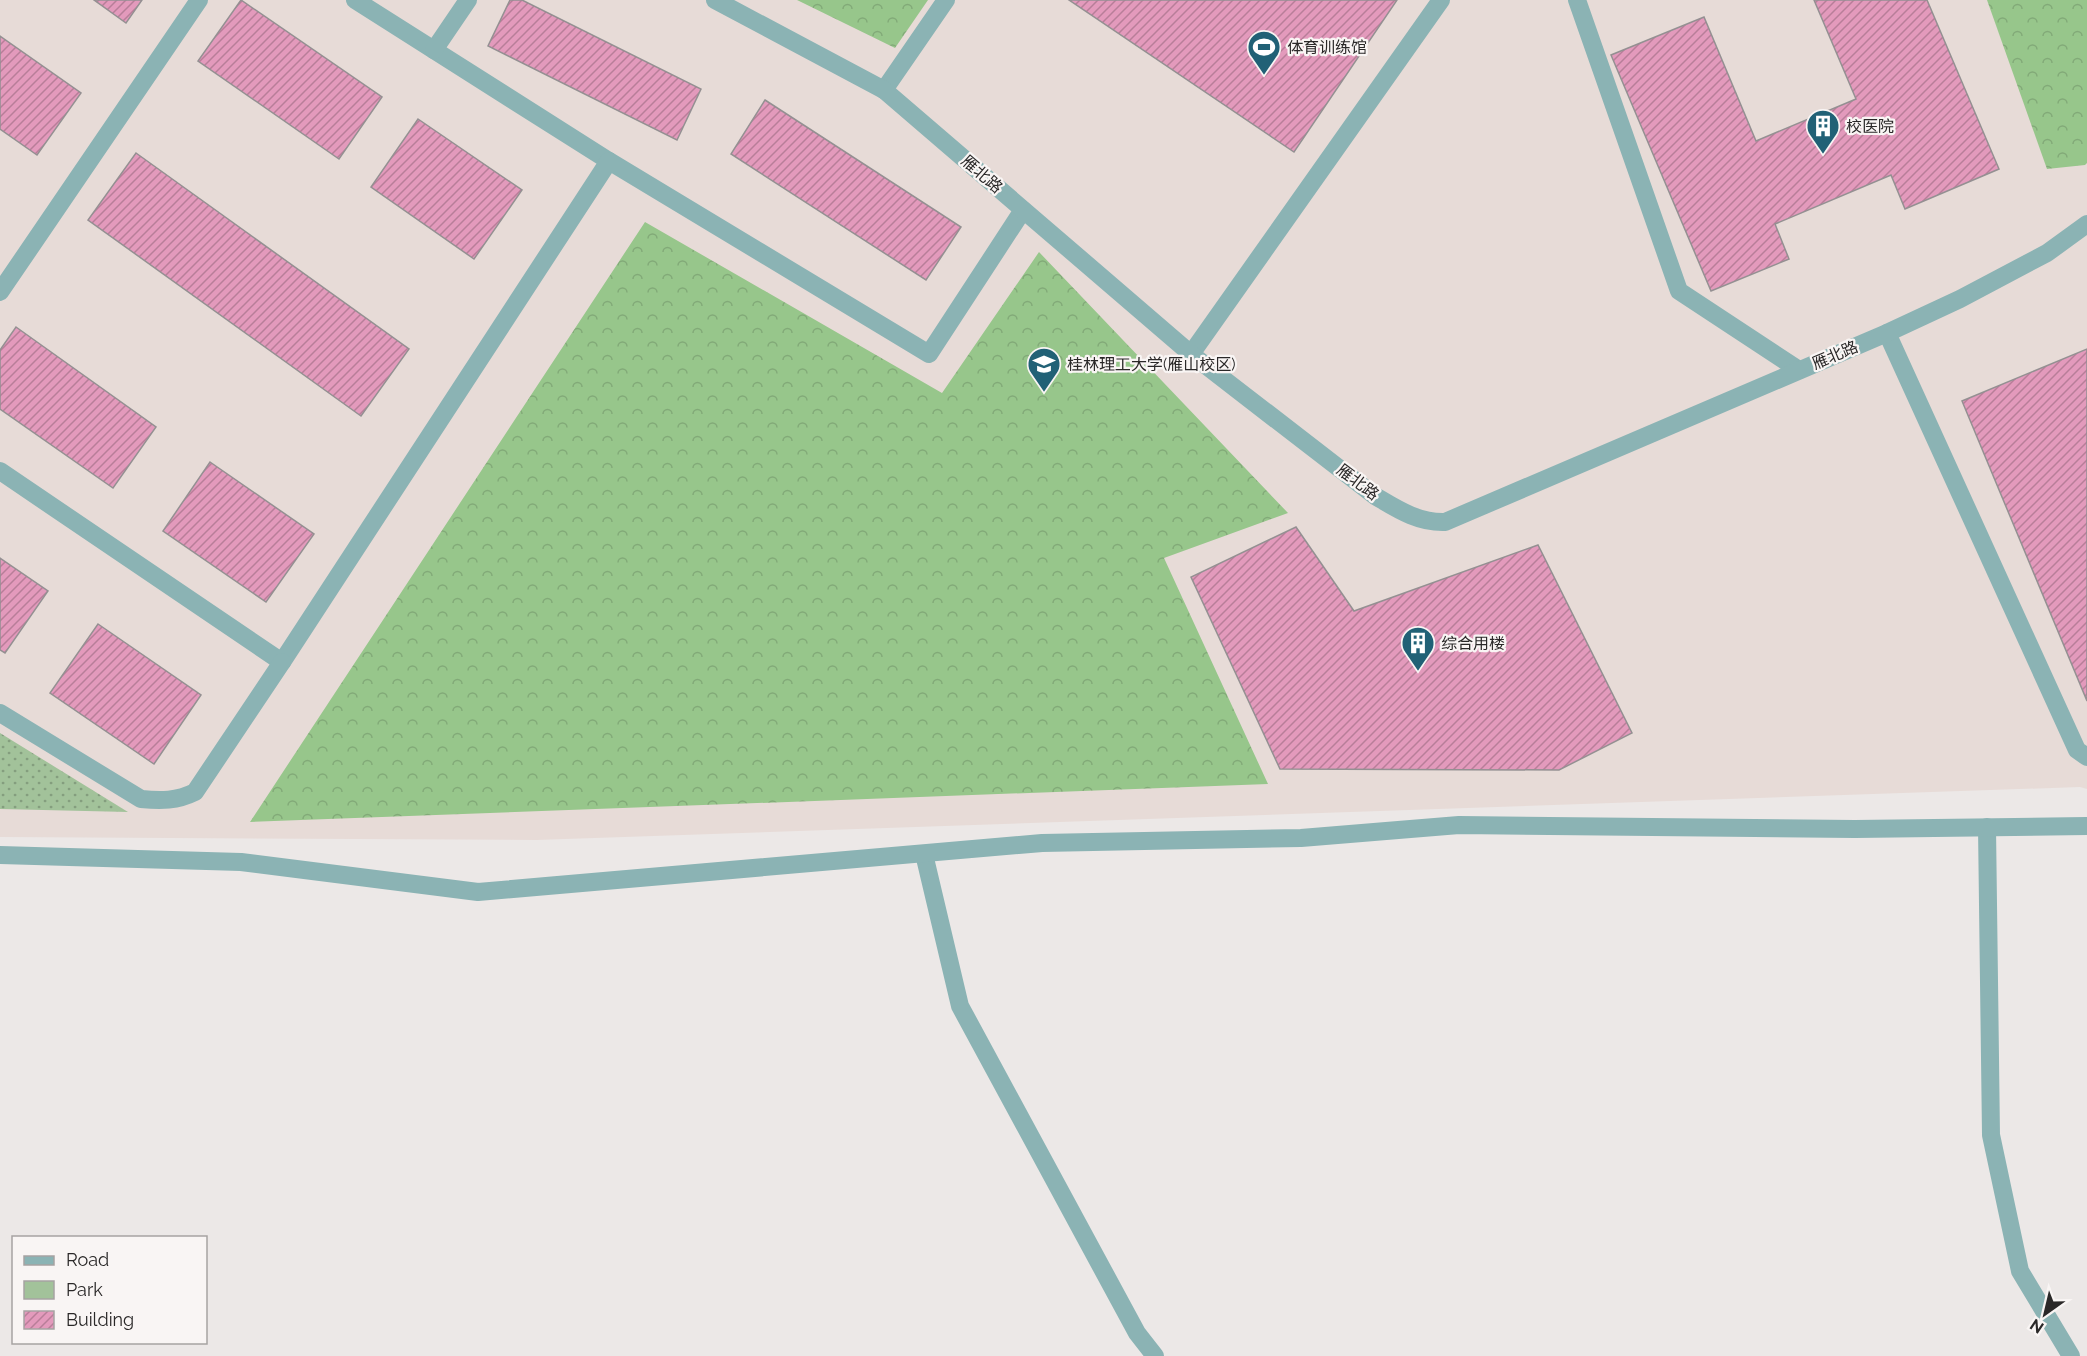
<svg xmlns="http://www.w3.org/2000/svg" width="2087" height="1356" viewBox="0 0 2087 1356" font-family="Raleway,'Noto Sans SC',sans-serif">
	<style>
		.built { fill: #e7dbd7 }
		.green { fill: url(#green-dots) }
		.forest { fill: url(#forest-crowns) }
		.building { fill: url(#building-hatch); stroke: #949092; stroke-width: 1.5 }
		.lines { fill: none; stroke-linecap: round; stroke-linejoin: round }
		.service { stroke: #8bb3b4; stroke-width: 18 }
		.minor { stroke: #8bb3b4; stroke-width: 18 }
		.labels { text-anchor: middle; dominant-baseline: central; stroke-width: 4.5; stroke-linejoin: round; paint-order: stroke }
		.poi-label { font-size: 16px; fill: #2a2828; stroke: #f9f5f4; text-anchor: start }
		.street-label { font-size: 16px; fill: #2a2828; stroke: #f9f5f4 }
	</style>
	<defs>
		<pattern id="green-dots" width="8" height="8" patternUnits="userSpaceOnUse" patternTransform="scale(1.5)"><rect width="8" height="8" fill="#a2c29a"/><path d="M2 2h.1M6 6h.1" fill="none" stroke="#849e7e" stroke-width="1.8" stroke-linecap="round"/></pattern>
		<pattern id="forest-crowns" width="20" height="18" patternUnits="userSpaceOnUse" patternTransform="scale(1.5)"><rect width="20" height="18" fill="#97c68b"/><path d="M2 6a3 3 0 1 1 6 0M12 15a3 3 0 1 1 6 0" fill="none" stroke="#82aa78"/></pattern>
		<pattern id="building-hatch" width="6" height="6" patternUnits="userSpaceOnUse" patternTransform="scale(1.5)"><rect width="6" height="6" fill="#e39abc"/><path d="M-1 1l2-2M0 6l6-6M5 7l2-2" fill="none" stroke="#b87e99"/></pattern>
	</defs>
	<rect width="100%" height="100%" fill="#ece8e7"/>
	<polygon class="built" points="0,0 2087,0 2087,789 2080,787 536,840 0,837"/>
	<polygon class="green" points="0,733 128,812 0,809"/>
	<g class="forest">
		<polygon points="797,0 928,0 895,48"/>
		<polygon points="1987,0 2087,0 2087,163 2085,165 2047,169"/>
		<polygon points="645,222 942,393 1039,252 1288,513 1164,558 1268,784 250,822"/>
	</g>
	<g class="building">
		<polygon points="94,0 142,0 126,23"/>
		<polygon points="241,0 382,97 339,159 198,61"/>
		<polygon points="510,0 522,0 701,89 677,140 488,46"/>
		<polygon points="1069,0 1397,0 1294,152"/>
		<polygon points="1814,0 1927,0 1999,169 1905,209 1891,175 1775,224 1789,259 1711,291 1611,55 1704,17 1756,141 1856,99"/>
		<polygon points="0,36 81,93 37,155 0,129"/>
		<polygon points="765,100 961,227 926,280 731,154"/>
		<polygon points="418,119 522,190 474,259 371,187"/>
		<polygon points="136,153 409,349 361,416 88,220"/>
		<polygon points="16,327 156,427 113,488 0,409 0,350"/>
		<polygon points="2087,349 2087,701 1962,401"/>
		<polygon points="210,462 314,534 266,602 163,531"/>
		<polygon points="1296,527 1354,611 1538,545 1632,733 1559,770 1280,769 1191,577"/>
		<polygon points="0,558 48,591 5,653 0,650"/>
		<polygon points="98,624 201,695 154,764 50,693"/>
	</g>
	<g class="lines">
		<g class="service">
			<polyline points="355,0 609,161"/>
			<polyline points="1577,0 1679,291 1799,370"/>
			<polyline points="434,50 468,0"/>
			<polyline points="884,90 946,0"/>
			<polyline points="0,292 199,0"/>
			<polyline points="1887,333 2077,750 2087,757"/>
			<polyline points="1191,354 1441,0"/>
			<polyline points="0,471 282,662 609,161 929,354 1023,210"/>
			<path d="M0,713l141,86c20,2 36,2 54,-7l87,-130"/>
			<polyline points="1987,827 1991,1135 2020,1271 2071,1356"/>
			<polyline points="924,854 960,1006 1137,1333 1155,1356"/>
		</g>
		<g class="minor">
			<path d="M715,0l169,90 307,264 184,142c22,13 43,27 70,26l442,-189 73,-34 87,-46 40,-29"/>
			<polyline points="0,855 241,862 478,892 1042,843 1301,838 1459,825 1855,829 2087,826"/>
		</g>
	</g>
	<defs>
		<g id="stadium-pin" transform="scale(1.725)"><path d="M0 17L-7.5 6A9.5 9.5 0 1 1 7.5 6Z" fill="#216176" stroke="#f9f5f4"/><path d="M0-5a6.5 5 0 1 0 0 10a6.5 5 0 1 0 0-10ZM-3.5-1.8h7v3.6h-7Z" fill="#fff"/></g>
		<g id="building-pin" transform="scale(1.725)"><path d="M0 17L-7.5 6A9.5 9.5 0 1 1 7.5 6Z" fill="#216176" stroke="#f9f5f4"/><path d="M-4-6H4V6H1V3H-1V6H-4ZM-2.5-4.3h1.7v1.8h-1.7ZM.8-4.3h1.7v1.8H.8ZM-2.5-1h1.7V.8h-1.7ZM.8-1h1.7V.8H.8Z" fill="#fff"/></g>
		<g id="university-pin" transform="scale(1.725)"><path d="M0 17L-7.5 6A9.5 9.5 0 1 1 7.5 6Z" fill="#216176" stroke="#f9f5f4"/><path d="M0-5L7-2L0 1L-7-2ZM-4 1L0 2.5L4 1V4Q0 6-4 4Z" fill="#fff"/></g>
	</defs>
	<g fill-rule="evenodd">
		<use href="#stadium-pin" x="1264" y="47"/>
		<use href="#building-pin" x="1823" y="126"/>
		<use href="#university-pin" x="1044" y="364"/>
		<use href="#building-pin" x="1418" y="643"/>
	</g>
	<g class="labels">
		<g class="poi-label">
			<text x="1287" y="47">体育训练馆</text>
			<text x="1846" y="126">校医院</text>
			<text x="1067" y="364">桂林理工大学(雁山校区)</text>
			<text x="1441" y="643">综合用楼</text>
		</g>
		<g class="street-label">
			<text transform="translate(982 174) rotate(41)">雁北路</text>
			<text transform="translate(1835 355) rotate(-23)">雁北路</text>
			<text transform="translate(1358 482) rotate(37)">雁北路</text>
		</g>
	</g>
	<rect x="12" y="1236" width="195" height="108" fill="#f9f5f4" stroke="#a6a3a2" stroke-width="1.5"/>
	<rect x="24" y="1256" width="30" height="9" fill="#8bb3b4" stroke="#a6a3a2" stroke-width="1.5"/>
	<text x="66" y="1266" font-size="18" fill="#2a2828">Road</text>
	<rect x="24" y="1281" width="30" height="18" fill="#a2c29a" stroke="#a6a3a2" stroke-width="1.5"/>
	<text x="66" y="1296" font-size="18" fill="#2a2828">Park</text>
	<rect x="24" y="1311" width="30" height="18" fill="url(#building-hatch)" stroke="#a6a3a2" stroke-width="1.5"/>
	<text x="66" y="1326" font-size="18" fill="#2a2828">Building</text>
	<g transform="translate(2045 1314) rotate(214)" stroke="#f9f5f4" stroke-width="4.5" paint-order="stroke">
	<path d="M0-4.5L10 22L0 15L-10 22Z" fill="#2a2828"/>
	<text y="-9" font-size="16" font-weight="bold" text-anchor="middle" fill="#2a2828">N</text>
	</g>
</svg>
